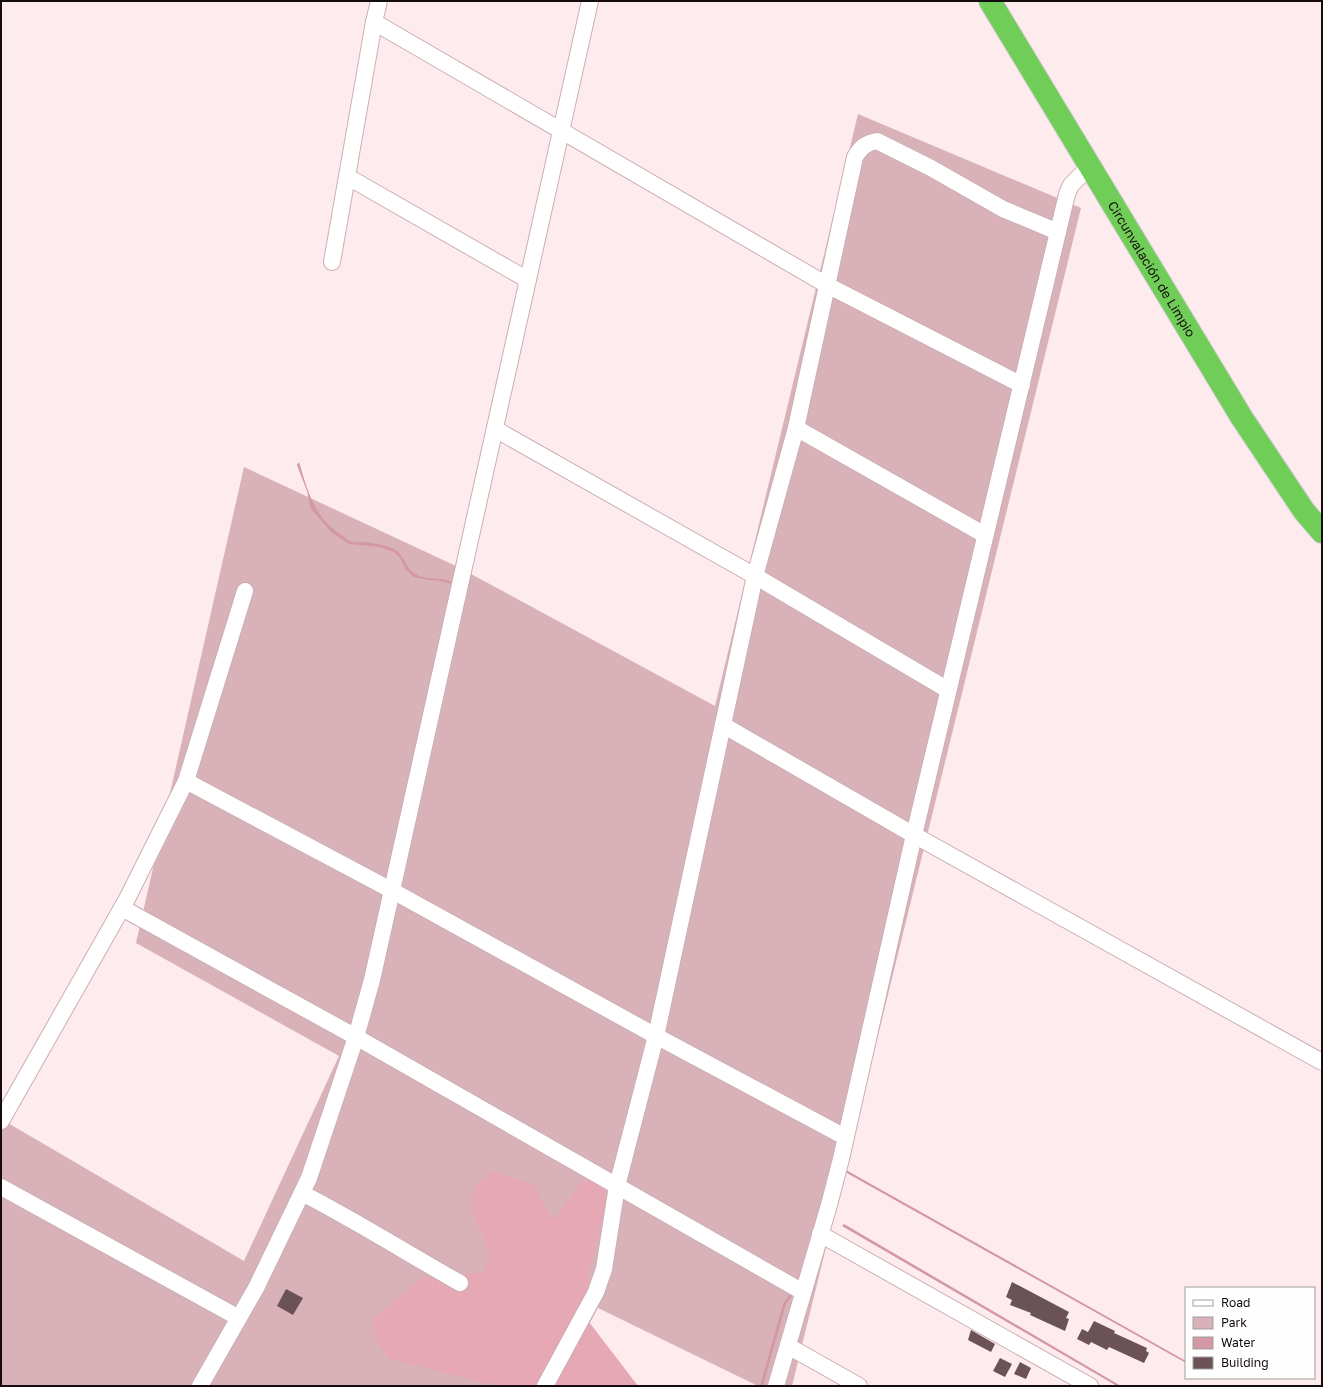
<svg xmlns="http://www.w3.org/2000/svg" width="1323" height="1387" viewBox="0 0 1323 1387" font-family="'Golos Text',sans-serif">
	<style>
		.green { fill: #d9b2b9 }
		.forest { fill: #e5a8b4 }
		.water { fill: #d398a4 }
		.building { fill: #6a5257 }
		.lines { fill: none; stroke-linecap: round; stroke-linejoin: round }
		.minor-casing { stroke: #cbafb4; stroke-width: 18 }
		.highway-casing { stroke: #d0cecf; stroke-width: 24 }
		.minor { stroke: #fff; stroke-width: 16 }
		.highway { stroke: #70cd58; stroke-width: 22 }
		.labels { text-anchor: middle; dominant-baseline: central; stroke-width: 4; stroke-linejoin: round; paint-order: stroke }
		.street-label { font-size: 13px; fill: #150c0e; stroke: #fefefe }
	</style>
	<rect width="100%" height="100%" fill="#fdebee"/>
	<polygon class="green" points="858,114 1081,208 792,1386 758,1386 598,1308 555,1386 1,1386 1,1119 244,1261 339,1056 136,943 244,467 458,567 715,706"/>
	<polygon class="forest" points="490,1171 532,1183 554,1220 581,1182 603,1176 603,1187 605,1191 604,1210 588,1277 586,1318 638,1386 496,1386 390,1359 375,1341 374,1318 421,1278 485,1272 489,1250 470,1210 474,1187"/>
	<g class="water">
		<path d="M299,462c9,30 15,56 44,74 3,2 6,5 10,6 4,1 8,0 12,0 9,1 19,3 27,6 12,5 12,18 22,25 11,8 26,3 38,9l-1,2 -10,-3 -13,-1 -14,-3 -8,-7 -6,-12 -6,-6 -15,-5 -30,-3 -17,-11 -21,-24 -4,-18 -10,-26z"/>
		<polygon points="846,1170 1186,1361 1186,1363 845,1172"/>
		<polygon points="844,1224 1121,1386 1117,1386 842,1226"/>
		<polygon points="790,1294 792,1296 786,1304 763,1386 760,1386 783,1304"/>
	</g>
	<g class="building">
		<polygon points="1012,1282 1069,1312 1066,1318 1069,1319 1065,1331 1030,1315 1031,1313 1010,1305 1012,1300 1006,1297"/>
		<polygon points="286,1289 303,1298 293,1315 277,1306"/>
		<polygon points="1094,1321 1115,1331 1114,1333 1147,1348 1146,1351 1149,1353 1144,1363 1109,1347 1107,1350 1091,1342 1089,1345 1077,1339 1082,1329 1088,1332"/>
		<polygon points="971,1330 995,1344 991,1352 968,1340"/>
		<polygon points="1000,1358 1012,1364 1005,1377 993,1371"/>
		<polygon points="1020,1362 1031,1368 1026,1379 1014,1374"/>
	</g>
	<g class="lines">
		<g class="minor-casing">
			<g id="minor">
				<polyline points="374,22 827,285 1022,385"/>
				<polyline points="348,177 528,280"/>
				<polyline points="332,262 374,22 379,1"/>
				<polyline points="796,428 985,535"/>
				<polyline points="495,429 755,576 948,690"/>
				<polyline points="723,725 914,835 1322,1062"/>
				<polyline points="186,781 391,890 656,1036 845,1137"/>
				<polyline points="122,908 356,1037 803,1292"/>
				<polyline points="1,1121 127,899 186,781 245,591"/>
				<polyline points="1,1187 239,1318"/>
				<path d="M302,1193c54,28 105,60 158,90"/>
				<polyline points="820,1234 1090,1386"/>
				<polyline points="788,1346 859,1386"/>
				<polyline points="200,1386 256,1288 309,1178 356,1037 372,980 590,1"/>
				<path d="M545,1386l51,-94 8,-23 13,-83 39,-150 99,-460 41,-148 59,-271c6,-10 11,-14 22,-16l54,27 72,41 55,23"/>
				<polyline points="776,1386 829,1205 841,1159 914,835 1067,194 1071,185 1090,166"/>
			</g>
		</g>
		<g class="highway-casing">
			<g id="highway">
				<path id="s1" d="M990,1l252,417 62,93 18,21"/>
			</g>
		</g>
		<use href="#minor" class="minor"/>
		<use href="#highway" class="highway"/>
	</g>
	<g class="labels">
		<g class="street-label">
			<text stroke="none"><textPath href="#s1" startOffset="313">Circunvalación de Limpio</textPath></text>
		</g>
	</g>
	<rect width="1323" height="1387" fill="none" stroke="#150c0e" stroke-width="4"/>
	<rect x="1185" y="1287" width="130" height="92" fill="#fefefe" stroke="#a19d9e"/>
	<rect x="1193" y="1300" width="20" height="6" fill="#ffffff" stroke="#a19d9e"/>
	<text x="1221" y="1307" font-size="12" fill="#150c0e">Road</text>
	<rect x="1193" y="1317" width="20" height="12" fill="#d9b2b9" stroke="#a19d9e"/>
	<text x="1221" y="1327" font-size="12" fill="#150c0e">Park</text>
	<rect x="1193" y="1337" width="20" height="12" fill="#d398a4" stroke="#a19d9e"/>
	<text x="1221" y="1347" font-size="12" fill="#150c0e">Water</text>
	<rect x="1193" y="1357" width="20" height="12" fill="#6a5257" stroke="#a19d9e"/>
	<text x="1221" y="1367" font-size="12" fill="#150c0e">Building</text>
</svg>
